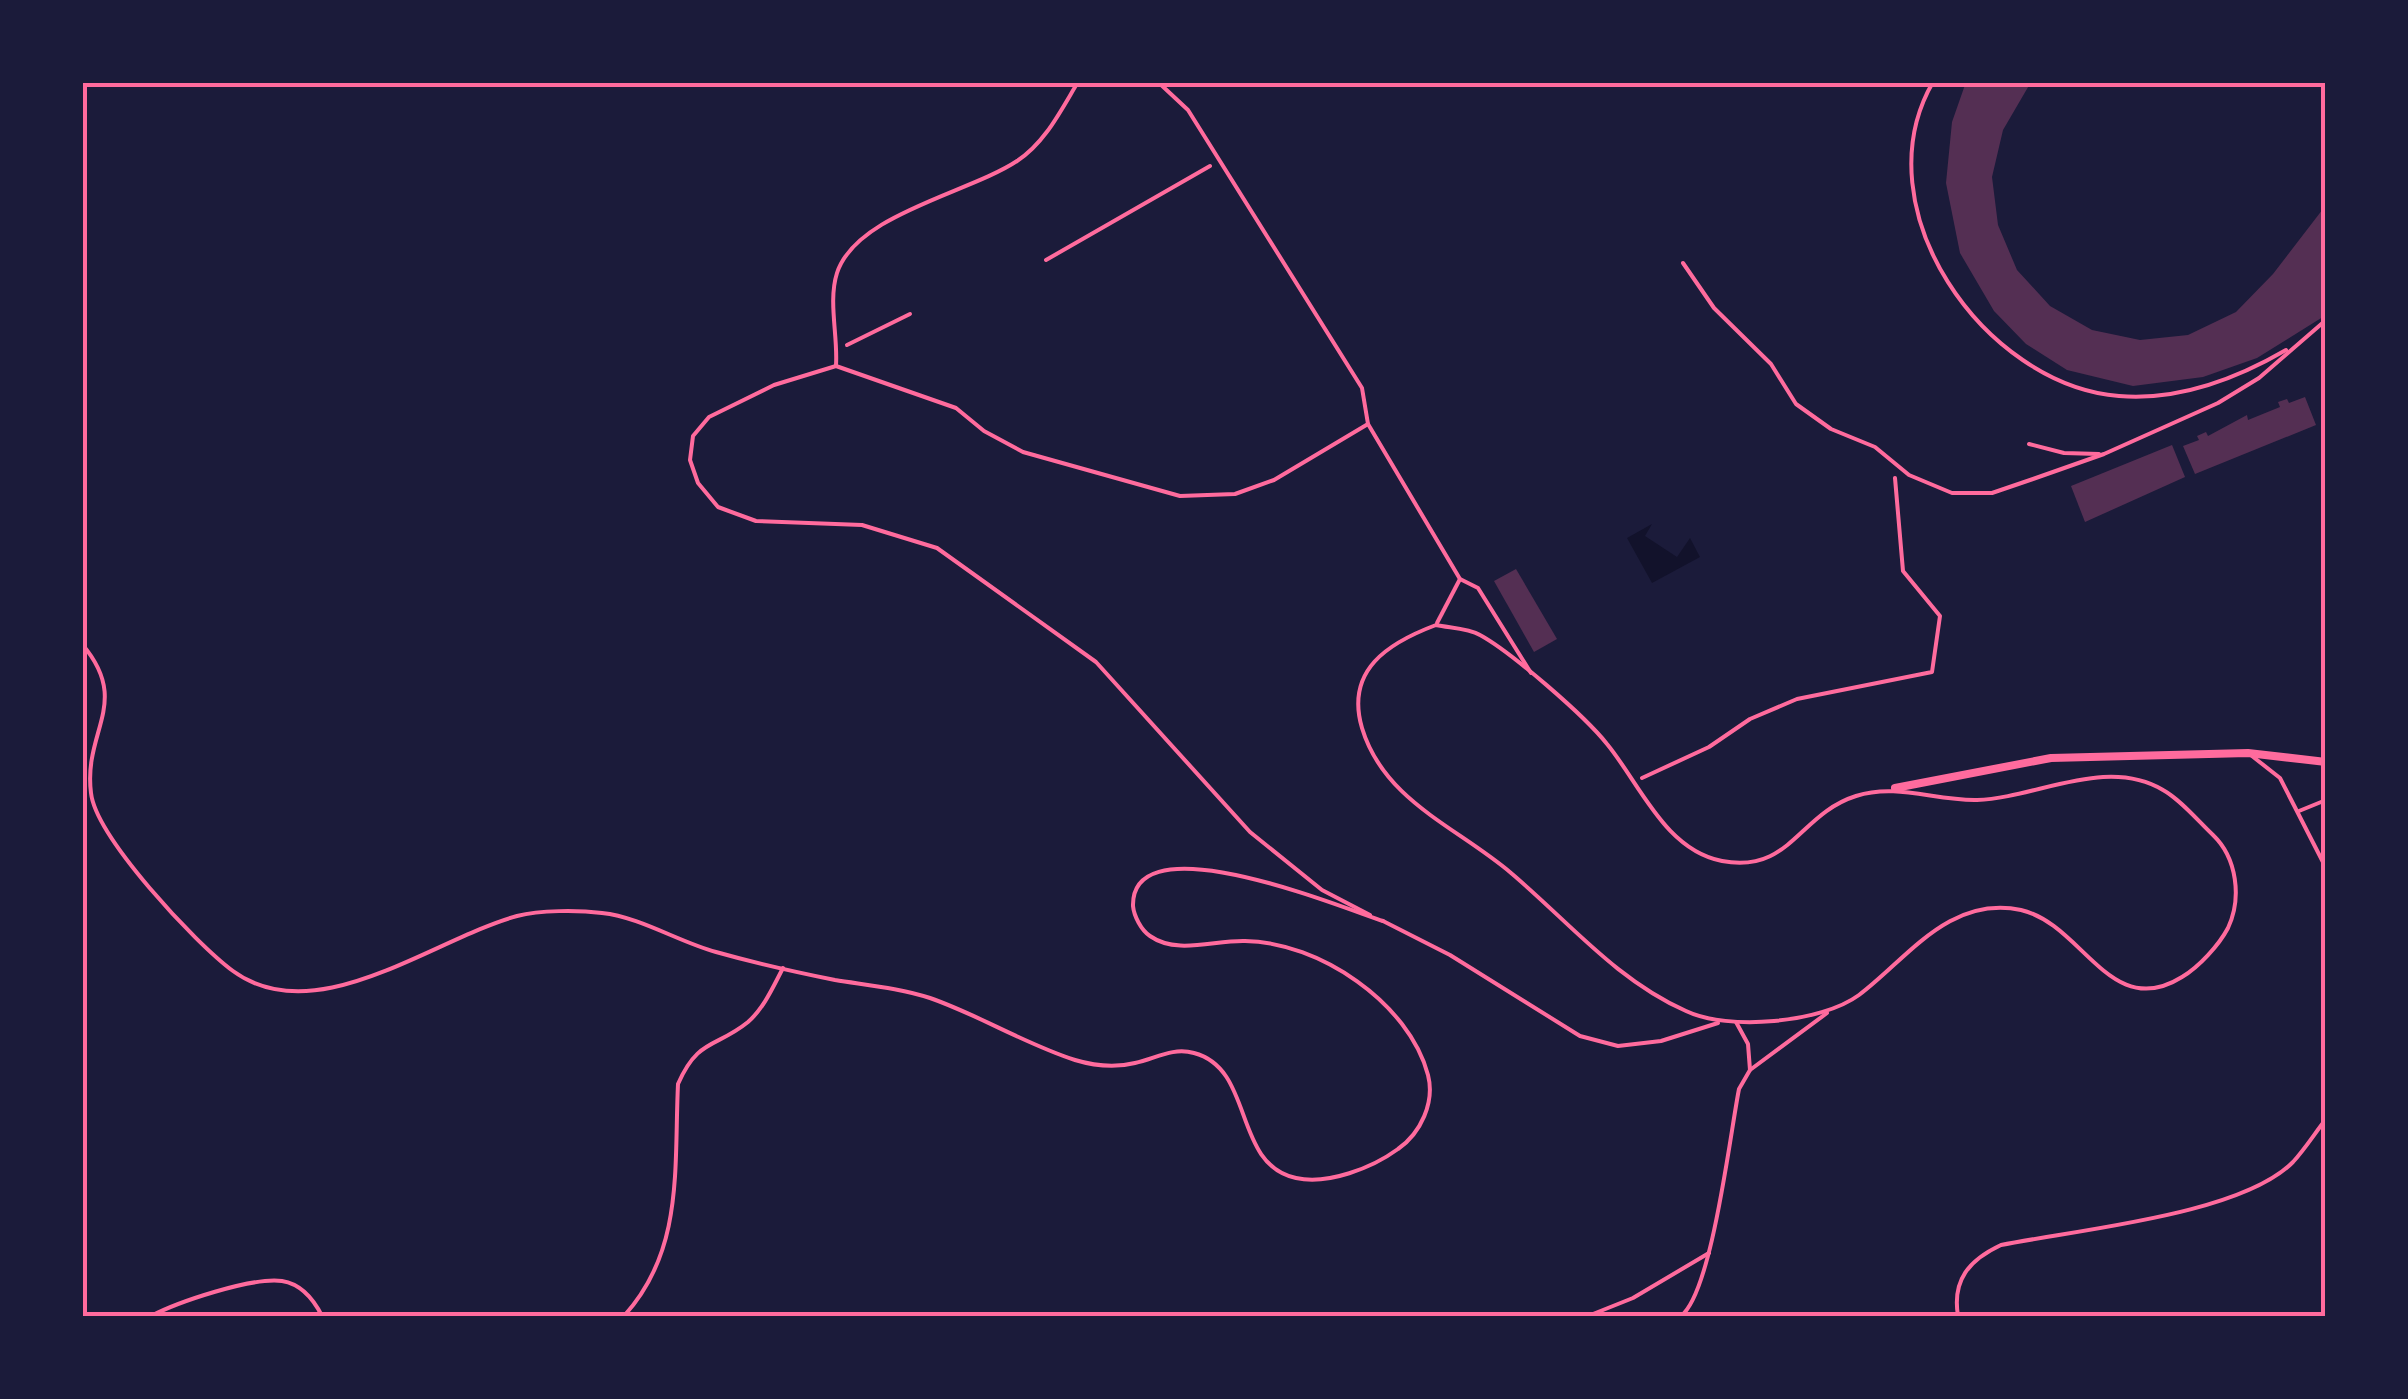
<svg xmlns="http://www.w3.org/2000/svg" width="2408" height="1399" viewBox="0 0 2408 1399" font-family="Mulish,sans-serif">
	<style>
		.water { fill: #12122b }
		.building { fill: #542f53 }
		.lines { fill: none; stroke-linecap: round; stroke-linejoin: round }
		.path { stroke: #ff6b9d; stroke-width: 4 }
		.service { stroke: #ff6b9d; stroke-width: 4 }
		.minor { stroke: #ff6b9d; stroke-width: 8 }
		.neatline { fill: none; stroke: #ff6b9d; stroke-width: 4 }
	</style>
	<rect width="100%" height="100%" fill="#1b1b3a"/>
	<polygon class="water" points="1652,524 1645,536 1677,557 1690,538 1700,557 1652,583 1627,538"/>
	<g class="building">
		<polygon points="1966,82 2031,82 2003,130 1992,177 1998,225 2017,270 2050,306 2092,330 2140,340 2188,335 2236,312 2273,274 2326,205 2326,315 2257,358 2203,377 2133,386 2067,370 2026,344 1994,311 1960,253 1946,183 1952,122"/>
		<polygon points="2305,397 2316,425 2195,474 2183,446 2199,440 2197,436 2206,432 2208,436 2247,415 2248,420 2280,407 2278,402 2287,399 2289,403"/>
		<polygon points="2172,445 2185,477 2085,522 2071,486"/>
		<polygon points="1516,569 1557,639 1534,652 1494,581"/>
	</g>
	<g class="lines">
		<g class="path">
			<polyline points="1046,260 1210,166"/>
			<polyline points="847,345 910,314"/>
			<polyline points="1642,778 1709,747 1750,719 1797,699 1932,672 1940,616 1903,571 1895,478"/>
		</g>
		<g class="service">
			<polyline points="1158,82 1188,110 1362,388 1368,424 1460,579 1478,588 1531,673"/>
			<path d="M1933,82c-73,126 51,303 186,314 59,5 117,-17 167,-46"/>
			<polyline points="1683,263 1714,308 1771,364 1796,404 1831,429 1875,447 1909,475 1952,493 1992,493 2033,479 2104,454 2218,403 2259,378 2326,320"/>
			<path d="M836,365c2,-29 -8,-64 1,-92 19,-59 132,-80 180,-112 28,-18 44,-51 61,-79"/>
			<polyline points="1368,424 1274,480 1235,494 1180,496 1023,452 984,431 956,408 836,366 774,385 709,417 693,436 690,460 698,483 718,507 756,521 862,525 937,548 1096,662 1250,832 1322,890 1370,915"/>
			<polyline points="2029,444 2064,453 2099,454"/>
			<polyline points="1437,623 1460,579"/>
			<path d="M1436,625c14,3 32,3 44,10 31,17 105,81 127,109 33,40 58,106 115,117 68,13 77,-47 134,-65 41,-13 79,5 121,4 59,-2 129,-44 186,-10 18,10 35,31 50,45 24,23 29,63 15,93 -9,17 -29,39 -46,49 -72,45 -99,-53 -161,-67 -72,-15 -114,49 -162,85 -38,28 -131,36 -173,16 -70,-31 -118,-90 -175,-138 -54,-46 -127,-72 -149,-145 -17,-58 26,-85 74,-103z"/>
			<path d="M82,644c50,59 1,86 9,149 5,44 104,150 142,178 83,61 200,-32 284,-55 23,-6 61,-6 85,-3 38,4 77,29 114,39 39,11 79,20 119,28 31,5 65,8 95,18 49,17 95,46 145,62 20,6 40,8 60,3 20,-4 37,-16 59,-10 61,16 38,111 102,125 32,7 76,-10 102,-29 23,-16 37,-47 30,-74 -19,-72 -109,-133 -183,-134 -31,-1 -68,14 -95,-5 -9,-6 -16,-20 -17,-30 -2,-86 210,2 250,15"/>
			<polyline points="2252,756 2280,778 2326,868"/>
			<polyline points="2299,811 2326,800"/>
			<polyline points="1383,921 1450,955 1580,1036 1618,1046 1661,1041 1718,1023"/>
			<polyline points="1736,1022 1748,1044 1750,1070"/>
			<path d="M151,1316c27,-14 100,-39 131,-35 19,3 32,19 40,35"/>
			<path d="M624,1316c60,-66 50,-148 54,-232 20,-46 38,-36 70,-62 16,-14 25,-35 35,-54"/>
			<polyline points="1588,1316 1633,1298 1709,1253"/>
			<path d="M1681,1316c31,-24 49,-182 58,-227l11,-19 77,-57"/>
			<path d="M1958,1316c-6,-36 11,-56 43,-71 74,-15 240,-30 292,-83 12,-13 22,-29 33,-43"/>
		</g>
		<polyline class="minor" points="1895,788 2051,758 2248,753 2326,762"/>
	</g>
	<rect width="2408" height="1399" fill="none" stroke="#1b1b3a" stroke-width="170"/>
	<rect x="85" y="85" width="2238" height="1229" class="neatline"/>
</svg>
